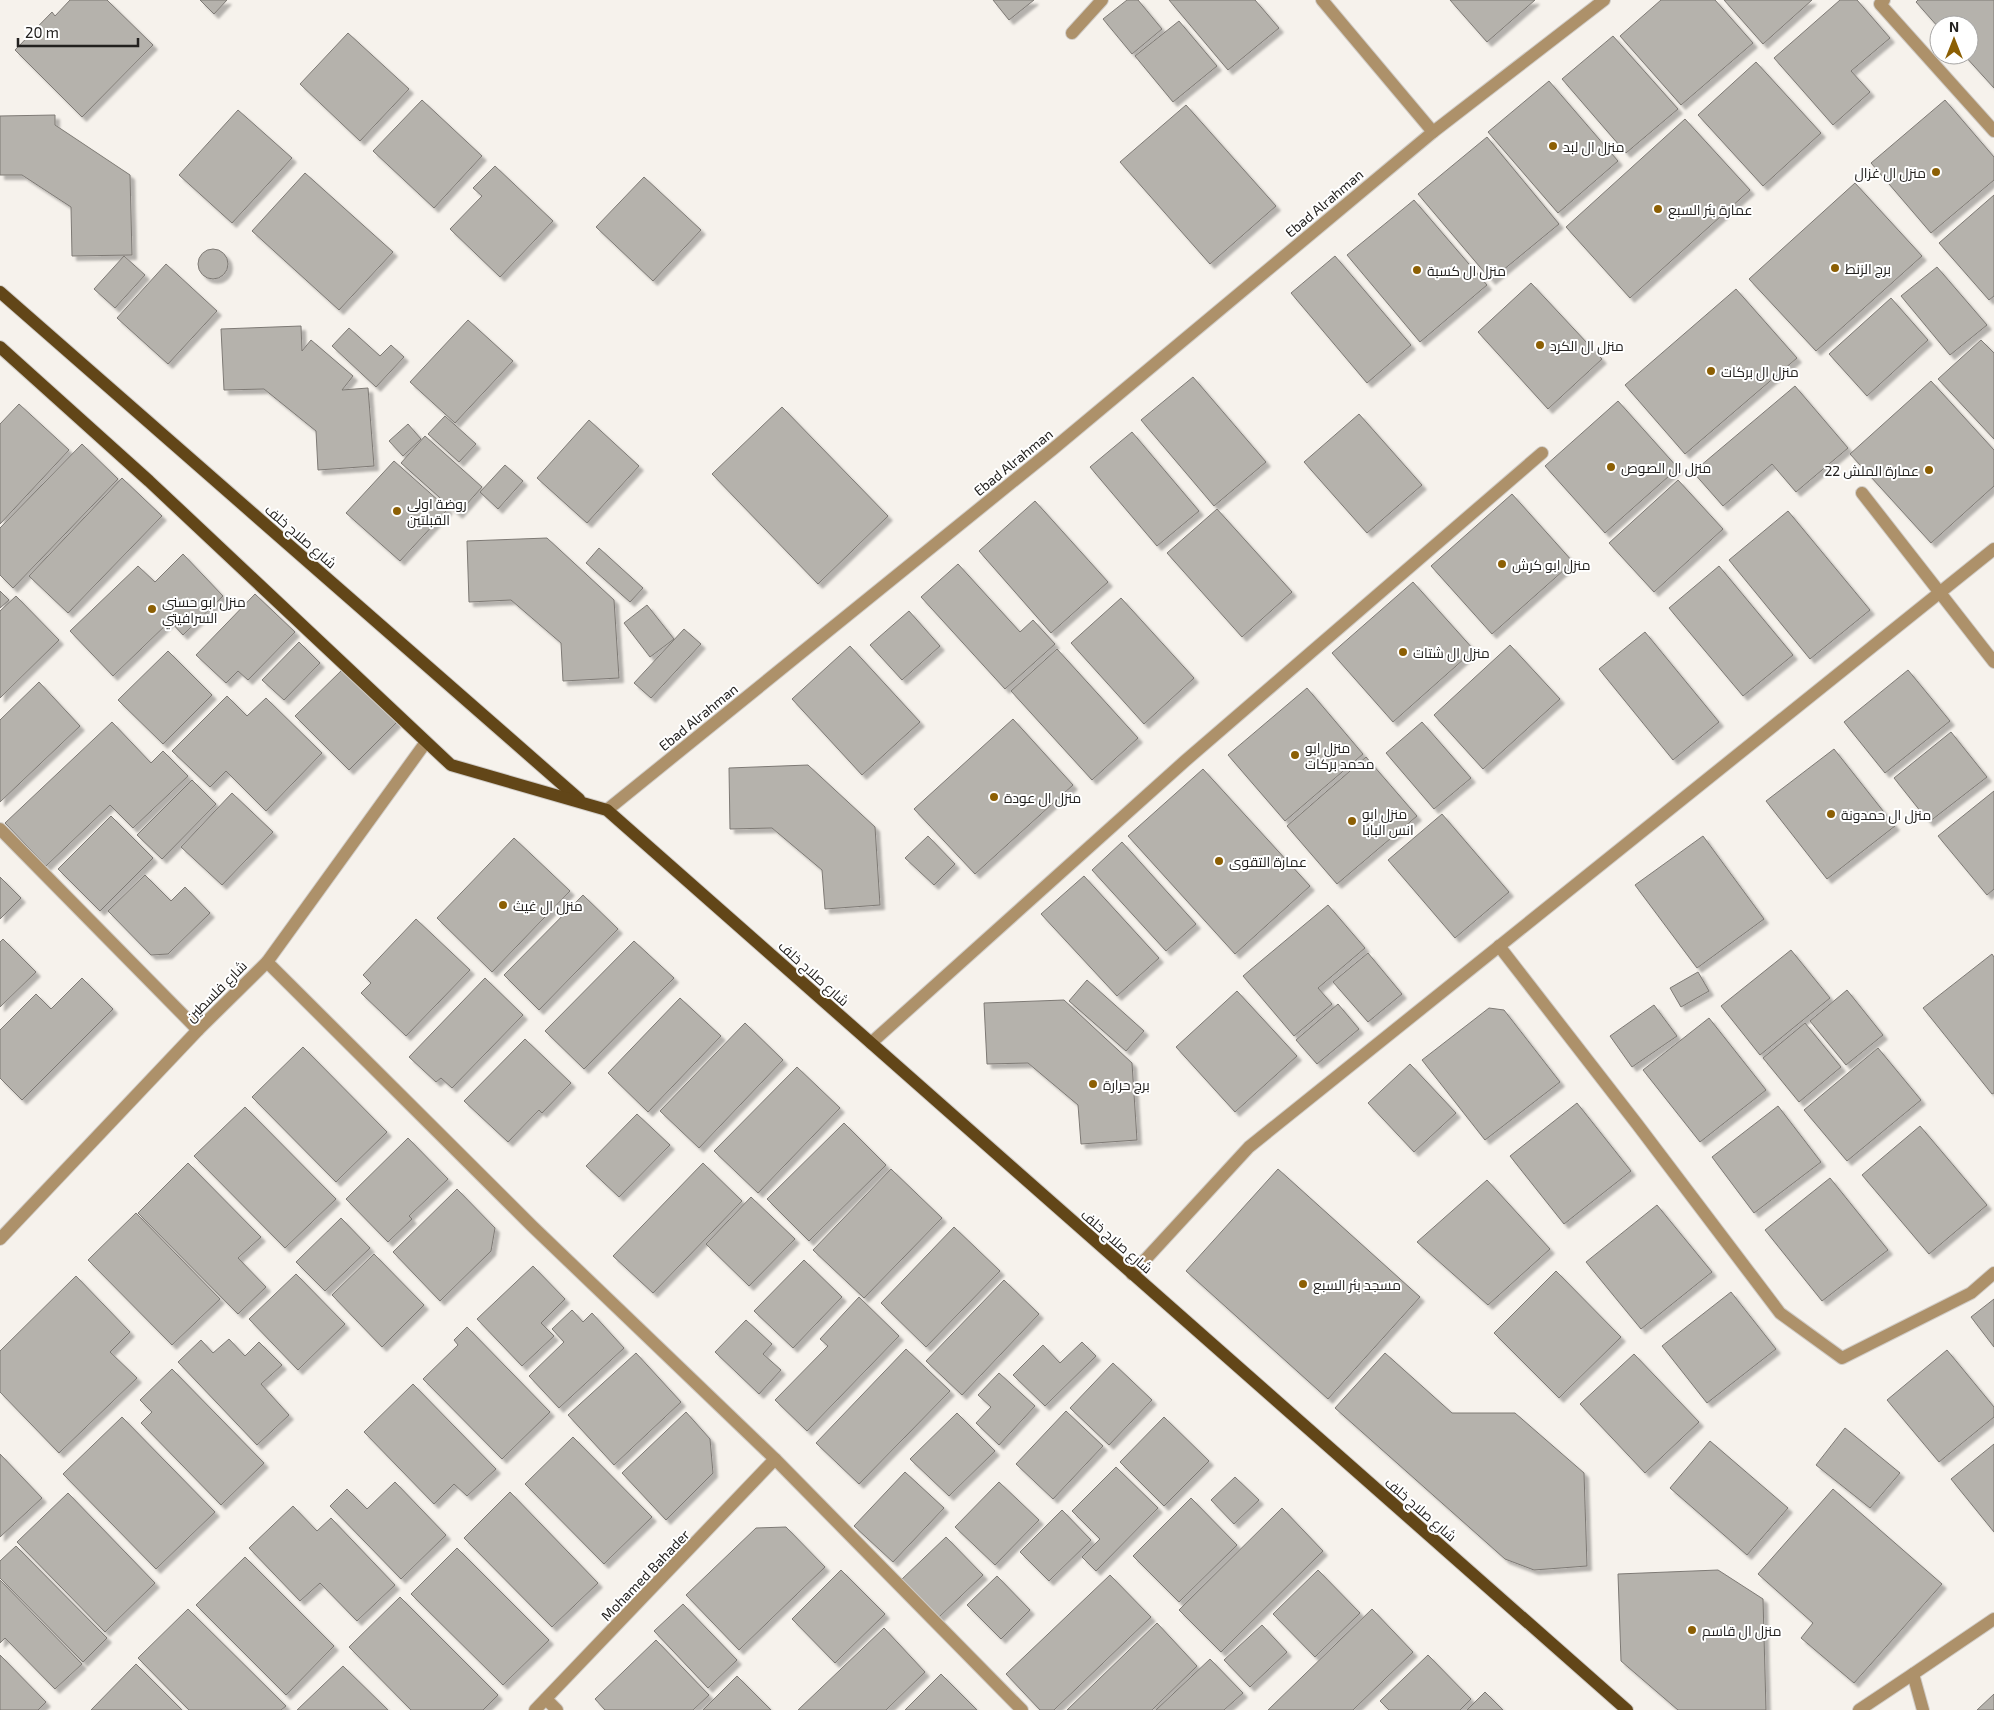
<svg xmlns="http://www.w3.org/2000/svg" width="1994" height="1710" viewBox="0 0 1994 1710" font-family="'Exo 2',Cairo,sans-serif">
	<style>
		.building { fill: #b5b2ac; stroke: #7e7a75; filter: url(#shadow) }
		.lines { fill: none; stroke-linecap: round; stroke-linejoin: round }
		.minor-casing { stroke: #d0ccc7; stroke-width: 14 }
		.major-casing { stroke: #d0ccc7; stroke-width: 14 }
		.minor { stroke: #ad916a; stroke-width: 12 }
		.major { stroke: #624618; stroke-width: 12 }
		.poi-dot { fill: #8c5f04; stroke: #fff; stroke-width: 2 }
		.labels { text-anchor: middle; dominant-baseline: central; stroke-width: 4; stroke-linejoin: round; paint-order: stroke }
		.poi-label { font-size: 14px; fill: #23211f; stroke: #fff; text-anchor: start }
		.street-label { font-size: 14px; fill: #23211f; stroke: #fff }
	</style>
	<defs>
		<filter id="shadow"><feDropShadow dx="4.5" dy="4.5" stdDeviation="1" flood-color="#0004"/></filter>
	</defs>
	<rect width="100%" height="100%" fill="#f6f2ec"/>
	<g class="building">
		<polygon points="70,0 107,0 153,45 82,117 15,50 52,12 55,16"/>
		<polygon points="200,0 227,0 214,14"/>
		<polygon points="993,0 1034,0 1009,20"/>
		<polygon points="1127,0 1138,0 1162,29 1132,54 1103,19"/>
		<polygon points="1169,0 1255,0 1279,28 1228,70"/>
		<polygon points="1450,0 1535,0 1487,42"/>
		<polygon points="1661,0 1715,0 1753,43 1681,105 1620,36"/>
		<polygon points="1724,0 1812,0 1763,44"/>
		<polygon points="1840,0 1857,0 1890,38 1851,71 1870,92 1833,125 1774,58"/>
		<polygon points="1918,0 1994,0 1994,88 1964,55 1969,55 1969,25 1939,25 1939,28 1916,2"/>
		<polygon points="1179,21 1217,66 1173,102 1135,56"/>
		<polygon points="348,33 409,89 360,141 300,84"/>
		<polygon points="1613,36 1678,109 1626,153 1562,79"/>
		<polygon points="1756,62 1821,133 1763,186 1698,115"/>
		<polygon points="1549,81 1618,161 1558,213 1488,132"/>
		<polygon points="422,100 482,156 434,208 373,151"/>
		<polygon points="1945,100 1994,157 1994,180 1931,233 1871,163"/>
		<polygon points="1186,105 1276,206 1210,264 1120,162"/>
		<polygon points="238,110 292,158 232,223 179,175"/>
		<polygon points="55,115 55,125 130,175 132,255 72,256 71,207 22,175 0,175 0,116"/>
		<polygon points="1685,119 1750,190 1630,298 1566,227"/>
		<polygon points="1487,137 1559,224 1491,280 1418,194"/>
		<polygon points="495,166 553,221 500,277 450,229 482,196 473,188"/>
		<polygon points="305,173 393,252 339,310 252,231"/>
		<polygon points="644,177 701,230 653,281 596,227"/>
		<polygon points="1855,183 1922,256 1816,351 1749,279"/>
		<polygon points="1994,195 1994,296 1989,300 1939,243"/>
		<polygon points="1414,200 1487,285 1420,342 1347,255"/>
		<circle cx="213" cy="264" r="15"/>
		<polygon points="124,256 145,275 115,308 94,289"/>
		<polygon points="1335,256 1411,345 1367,383 1291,293"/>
		<polygon points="166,264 217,311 168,364 117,318"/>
		<polygon points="1937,267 1987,325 1950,355 1901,296"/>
		<polygon points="1531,283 1602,359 1548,409 1478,332"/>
		<polygon points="1736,289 1797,358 1685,454 1625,385"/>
		<polygon points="1891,298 1928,340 1867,396 1829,354"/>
		<polygon points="468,320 513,361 455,423 410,382"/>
		<polygon points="301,326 302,351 311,340 353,376 342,390 368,388 374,466 318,470 316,431 264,389 224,390 221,329"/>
		<polygon points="349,328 380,356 391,345 404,357 376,387 332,346"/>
		<polygon points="1981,340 1994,353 1994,439 1938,379"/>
		<polygon points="1193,377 1266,462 1214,506 1141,420"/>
		<polygon points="1931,381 1994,450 1994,486 1931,543 1850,454"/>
		<polygon points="1795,386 1848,448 1796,492 1772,464 1723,506 1693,472"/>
		<polygon points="1618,401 1678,468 1605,533 1545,466"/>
		<polygon points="19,404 69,450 0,524 0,424"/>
		<polygon points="782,407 888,516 818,584 712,474"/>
		<polygon points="1359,414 1422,485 1367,533 1304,462"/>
		<polygon points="445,416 476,444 459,462 428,434"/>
		<polygon points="589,420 639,466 587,523 537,478"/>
		<polygon points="408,424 421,439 403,456 389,441"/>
		<polygon points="1132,432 1199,511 1157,546 1090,467"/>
		<polygon points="425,436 482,487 458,514 401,463"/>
		<polygon points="82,444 118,479 13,588 0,575 0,528"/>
		<polygon points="394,461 448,509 400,561 346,513"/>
		<polygon points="505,465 523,481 498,509 480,492"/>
		<polygon points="122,478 162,516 68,613 29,576"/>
		<polygon points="1678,480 1723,529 1654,592 1609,543"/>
		<polygon points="1512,494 1573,562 1492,634 1431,566"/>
		<polygon points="1035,501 1108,582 1051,633 979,551"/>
		<polygon points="1217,509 1292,592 1242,637 1167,553"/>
		<polygon points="1788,511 1870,610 1810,659 1729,560"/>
		<polygon points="547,538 614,600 619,678 563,681 561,643 511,600 469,602 467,541"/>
		<polygon points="599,548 643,588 630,602 586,563"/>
		<polygon points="183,554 223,596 183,635 170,621 113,676 70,631 138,566 155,582"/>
		<polygon points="958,564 1020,632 1033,620 1055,644 1005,689 921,597"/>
		<polygon points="1719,566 1793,655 1743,696 1669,608"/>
		<polygon points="1413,582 1474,650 1393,722 1332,653"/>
		<polygon points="0,591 9,600 0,608"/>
		<polygon points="255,594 295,632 248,680 238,671 226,683 196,655"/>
		<polygon points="16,596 59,640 0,698 0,611"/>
		<polygon points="1121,598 1194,678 1144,724 1071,643"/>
		<polygon points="647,605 674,639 650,657 624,623"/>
		<polygon points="909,611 940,646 902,680 870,645"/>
		<polygon points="684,629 701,644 651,698 634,683"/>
		<polygon points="1645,632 1719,722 1673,760 1599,669"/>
		<polygon points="299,642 320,663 284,700 262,680"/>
		<polygon points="1510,645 1560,699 1483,769 1434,715"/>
		<polygon points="850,646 920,722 862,775 792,699"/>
		<polygon points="1057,649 1138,738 1092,780 1011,691"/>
		<polygon points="168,651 212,695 163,744 118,700"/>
		<polygon points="343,669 397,722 349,770 295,716"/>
		<polygon points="1908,670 1950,721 1885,773 1844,722"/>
		<polygon points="39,682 80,726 0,802 0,720"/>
		<polygon points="1307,688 1363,754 1285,821 1228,755"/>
		<polygon points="227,696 247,716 266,698 322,753 266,811 226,771 210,787 172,751"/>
		<polygon points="1013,719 1073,785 975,874 914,809"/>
		<polygon points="112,722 151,763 163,751 188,776 133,828 110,805 46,866 5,823"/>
		<polygon points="1422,722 1471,778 1434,809 1386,753"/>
		<polygon points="1951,732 1987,777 1929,822 1894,778"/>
		<polygon points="1834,749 1895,826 1827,879 1766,801"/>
		<polygon points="1366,757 1417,816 1337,884 1287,826"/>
		<polygon points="808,765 875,827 880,905 825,909 822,870 772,828 730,829 729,768"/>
		<polygon points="1203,769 1310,886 1235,954 1128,836"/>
		<polygon points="192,780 216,804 162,859 137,835"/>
		<polygon points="1994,791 1994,889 1987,895 1938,836"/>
		<polygon points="232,793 273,832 222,885 181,847"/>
		<polygon points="1442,814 1509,892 1455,938 1388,860"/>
		<polygon points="111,816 153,858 100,911 58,869"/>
		<polygon points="928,836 955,864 934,885 905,858"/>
		<polygon points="1703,836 1764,919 1697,968 1635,885"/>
		<polygon points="514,838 570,891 492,972 437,918"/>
		<polygon points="1122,842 1196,924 1166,951 1092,870"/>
		<polygon points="145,875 171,901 185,887 210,913 168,954 151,955 108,911"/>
		<polygon points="1084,876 1159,958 1117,996 1041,914"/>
		<polygon points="0,877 21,898 0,919"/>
		<polygon points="583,895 618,929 539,1010 504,975"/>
		<polygon points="1328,905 1365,948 1318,988 1332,1004 1294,1036 1243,976"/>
		<polygon points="416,919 470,970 406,1036 361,993 371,983 363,975"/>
		<polygon points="3,939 36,972 0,1007 0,942"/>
		<polygon points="634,941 674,978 584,1069 545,1031"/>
		<polygon points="1791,950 1830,998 1760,1055 1721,1006"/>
		<polygon points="1368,953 1402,994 1368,1022 1333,982"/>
		<polygon points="1992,954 1994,957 1994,1093 1992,1094 1923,1008"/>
		<polygon points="1698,972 1709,991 1681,1007 1670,988"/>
		<polygon points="82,978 113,1009 22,1100 0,1078 0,1030 36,994 51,1009"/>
		<polygon points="485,978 523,1015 452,1088 441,1078 436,1082 409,1057"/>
		<polygon points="1087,980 1144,1031 1126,1051 1069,1001"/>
		<polygon points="1847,990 1883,1035 1846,1065 1810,1021"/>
		<polygon points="1237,991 1297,1056 1235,1112 1176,1047"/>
		<polygon points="680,998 721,1036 648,1112 608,1073"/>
		<polygon points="1064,1000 1132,1063 1137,1140 1081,1144 1078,1105 1028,1063 987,1064 984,1003"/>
		<polygon points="1338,1004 1359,1029 1317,1064 1296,1040"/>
		<polygon points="1654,1005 1677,1036 1632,1067 1610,1036"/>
		<polygon points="1489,1008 1504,1010 1560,1082 1485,1140 1422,1060"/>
		<polygon points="1709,1018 1766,1090 1700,1142 1643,1070"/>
		<polygon points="745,1023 783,1060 699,1148 660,1111"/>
		<polygon points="1805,1023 1841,1067 1799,1102 1763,1058"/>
		<polygon points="525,1039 571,1083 542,1113 539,1110 508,1142 464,1101"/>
		<polygon points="303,1047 387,1132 336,1182 252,1097"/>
		<polygon points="1878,1048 1921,1100 1847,1161 1804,1110"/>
		<polygon points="1410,1064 1456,1113 1414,1152 1368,1103"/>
		<polygon points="797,1067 840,1108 758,1193 714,1151"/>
		<polygon points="1577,1103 1631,1171 1564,1224 1510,1156"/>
		<polygon points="1778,1106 1821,1162 1754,1213 1712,1157"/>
		<polygon points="245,1107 336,1199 285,1248 194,1156"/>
		<polygon points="637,1114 670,1145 619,1197 586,1166"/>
		<polygon points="844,1123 886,1165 809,1241 767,1199"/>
		<polygon points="1920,1126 1987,1205 1929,1254 1862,1175"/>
		<polygon points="408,1138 448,1179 409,1216 412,1219 388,1242 346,1199"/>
		<polygon points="188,1163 261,1237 238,1258 266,1287 238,1314 138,1213"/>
		<polygon points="703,1163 742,1201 653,1293 613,1256"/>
		<polygon points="891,1169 942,1218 864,1298 813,1250"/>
		<polygon points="1278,1169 1420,1297 1328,1399 1186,1271"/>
		<polygon points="1830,1178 1888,1250 1822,1301 1765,1230"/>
		<polygon points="1487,1180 1550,1249 1488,1305 1417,1242"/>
		<polygon points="457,1189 495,1228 491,1251 440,1301 393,1252"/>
		<polygon points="751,1197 795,1239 749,1286 706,1244"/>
		<polygon points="1657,1205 1712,1272 1641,1329 1586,1262"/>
		<polygon points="136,1213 220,1299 172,1345 88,1260"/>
		<polygon points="341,1218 370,1248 325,1291 296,1262"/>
		<polygon points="954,1227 1000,1271 926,1347 881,1303"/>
		<polygon points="374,1254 424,1305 382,1347 332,1295"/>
		<polygon points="804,1260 842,1297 793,1348 754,1311"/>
		<polygon points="533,1266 565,1299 541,1323 554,1336 522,1366 477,1319"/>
		<polygon points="1556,1271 1621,1337 1559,1398 1494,1333"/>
		<polygon points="296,1274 345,1324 298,1370 249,1319"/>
		<polygon points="76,1276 130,1332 110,1352 137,1378 59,1453 0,1392 0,1351"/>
		<polygon points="1004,1280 1039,1314 962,1395 926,1361"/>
		<polygon points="1731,1292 1776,1349 1707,1403 1662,1346"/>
		<polygon points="859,1297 899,1336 807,1431 775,1400 828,1346 820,1339"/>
		<polygon points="1994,1299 1994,1347 1971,1317"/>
		<polygon points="572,1310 583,1322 592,1313 624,1348 559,1408 529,1376 564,1342 552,1329"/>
		<polygon points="746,1320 772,1344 763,1354 781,1370 759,1394 715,1352"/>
		<polygon points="467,1327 550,1412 502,1459 423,1379 458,1345 454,1340"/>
		<polygon points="229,1339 245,1356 259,1342 282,1365 261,1384 289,1415 257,1445 178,1362 201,1340 213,1353"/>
		<polygon points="1082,1342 1096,1356 1045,1406 1013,1375 1043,1345 1060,1363"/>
		<polygon points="906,1349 950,1391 859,1484 816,1443"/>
		<polygon points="1947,1350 1994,1407 1994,1417 1939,1462 1887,1400"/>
		<polygon points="636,1353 681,1402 614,1465 568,1415"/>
		<polygon points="1385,1353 1452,1413 1515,1413 1584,1473 1587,1566 1534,1570 1505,1559 1335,1408"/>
		<polygon points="1634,1354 1699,1422 1645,1473 1580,1404"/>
		<polygon points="1113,1363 1152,1400 1109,1445 1070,1408"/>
		<polygon points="172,1369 264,1463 221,1505 141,1423 152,1412 140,1400"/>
		<polygon points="999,1373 1035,1406 999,1445 976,1423 991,1407 978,1395"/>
		<polygon points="413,1384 496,1469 467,1496 454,1484 434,1504 364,1432"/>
		<polygon points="1066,1411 1103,1446 1053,1499 1016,1464"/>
		<polygon points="686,1412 710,1439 713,1473 666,1520 622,1473"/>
		<polygon points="957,1413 995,1451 949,1496 910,1459"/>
		<polygon points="122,1417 215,1512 156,1569 63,1474"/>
		<polygon points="1164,1417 1209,1461 1164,1506 1120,1462"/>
		<polygon points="1845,1428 1900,1473 1870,1508 1816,1465"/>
		<polygon points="573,1437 652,1517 604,1564 525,1484"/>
		<polygon points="1710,1441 1788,1508 1747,1555 1670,1488"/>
		<polygon points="1994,1444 1994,1532 1951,1479"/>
		<polygon points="0,1454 42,1498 0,1537"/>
		<polygon points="1116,1467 1158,1508 1096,1571 1082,1557 1100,1539 1072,1511"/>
		<polygon points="905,1472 944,1508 893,1562 854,1526"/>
		<polygon points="1235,1477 1259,1500 1234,1524 1211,1500"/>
		<polygon points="395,1482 446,1535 401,1579 330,1506 347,1489 367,1509"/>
		<polygon points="999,1482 1039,1520 995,1565 955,1527"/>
		<polygon points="1833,1489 1942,1584 1854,1683 1801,1638 1813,1623 1758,1574"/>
		<polygon points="510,1492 598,1583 552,1627 464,1538"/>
		<polygon points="68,1493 155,1583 105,1632 17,1542"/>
		<polygon points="1191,1498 1237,1545 1179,1602 1133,1556"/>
		<polygon points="293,1506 317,1531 331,1518 395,1585 357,1621 320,1583 300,1601 249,1548"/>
		<polygon points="1282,1508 1323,1551 1221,1652 1179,1610"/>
		<polygon points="1062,1510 1091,1540 1049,1581 1020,1552"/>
		<polygon points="786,1527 825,1567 739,1650 686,1595 756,1528"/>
		<polygon points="946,1537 983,1575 938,1618 901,1580"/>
		<polygon points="16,1546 107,1638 83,1662 0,1578 0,1561"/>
		<polygon points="457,1548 549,1640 503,1685 411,1594"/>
		<polygon points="245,1557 334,1646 286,1695 196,1605"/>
		<polygon points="841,1570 885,1614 835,1663 792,1619"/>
		<polygon points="1318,1570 1360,1613 1315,1657 1273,1614"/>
		<polygon points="1718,1570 1763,1599 1766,1710 1678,1710 1621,1661 1618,1574"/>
		<polygon points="1110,1575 1151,1617 1054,1710 1040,1710 1006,1674"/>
		<polygon points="997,1576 1030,1610 1001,1639 967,1605"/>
		<polygon points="0,1580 82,1664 55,1689 5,1638 0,1643"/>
		<polygon points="400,1597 498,1695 483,1710 411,1710 349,1647"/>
		<polygon points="683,1604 737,1660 708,1688 654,1631"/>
		<polygon points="188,1609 286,1706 281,1710 189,1710 138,1658"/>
		<polygon points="1372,1609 1413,1652 1353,1710 1268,1710"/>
		<polygon points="1157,1623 1197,1666 1152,1710 1067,1710"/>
		<polygon points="1262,1625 1287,1652 1250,1687 1224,1660"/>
		<polygon points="884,1628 925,1672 886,1710 798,1710"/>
		<polygon points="656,1640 709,1695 693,1710 605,1710 595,1699"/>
		<polygon points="0,1655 46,1702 38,1710 0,1710"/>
		<polygon points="1428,1655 1471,1699 1460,1710 1389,1710 1380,1701"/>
		<polygon points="1210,1659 1243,1693 1224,1710 1156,1710"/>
		<polygon points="136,1664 182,1710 91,1710"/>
		<polygon points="343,1666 388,1710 297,1710"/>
		<polygon points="941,1674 977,1710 905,1710"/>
		<polygon points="737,1676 771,1710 703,1710"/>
		<polygon points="1485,1692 1503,1710 1467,1710"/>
		<polygon points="1994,1694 1994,1710 1977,1710"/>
	</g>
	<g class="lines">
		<g class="minor-casing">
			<g id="minor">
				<polyline points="1322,0 1433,132 1604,0"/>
				<polyline points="1884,0 1880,4 1994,131"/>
				<polyline points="1072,33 1102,0"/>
				<polyline points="1862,493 1994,662"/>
				<polyline points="607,810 1053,449 1433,132"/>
				<polyline points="0,829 198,1030"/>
				<polyline points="1499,946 1637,1124 1780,1313 1842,1358 1971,1293 1994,1273"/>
				<polyline points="267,962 532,1226 775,1459 1022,1710"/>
				<polyline points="871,1043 1185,761 1542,453"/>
				<polyline points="0,1239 198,1030 267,962 426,742"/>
				<polyline points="1132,1274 1249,1147 1994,549"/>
				<polyline points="546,1699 557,1710"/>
				<polyline points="535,1710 775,1459"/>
				<polyline points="1859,1710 1913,1674"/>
				<polyline points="1923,1710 1913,1674 1994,1619"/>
			</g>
		</g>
		<g class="major-casing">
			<g id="major">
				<polyline points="0,292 579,799"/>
				<polyline points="0,347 149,481 451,765 607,810 1627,1710"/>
			</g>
		</g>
		<use href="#minor" class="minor"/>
		<use href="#major" class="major"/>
	</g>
	<g class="poi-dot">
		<circle cx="1553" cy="146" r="5"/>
		<circle cx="1936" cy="172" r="5"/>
		<circle cx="1658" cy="209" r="5"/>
		<circle cx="1835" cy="268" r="5"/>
		<circle cx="1417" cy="270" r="5"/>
		<circle cx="1540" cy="345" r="5"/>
		<circle cx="1711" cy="371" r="5"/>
		<circle cx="1611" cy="467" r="5"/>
		<circle cx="1929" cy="470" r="5"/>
		<circle cx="397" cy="511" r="5"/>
		<circle cx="1502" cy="564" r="5"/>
		<circle cx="152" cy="609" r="5"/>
		<circle cx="1403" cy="652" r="5"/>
		<circle cx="1295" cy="755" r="5"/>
		<circle cx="994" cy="797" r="5"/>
		<circle cx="1831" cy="814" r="5"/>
		<circle cx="1352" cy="821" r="5"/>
		<circle cx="1219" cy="861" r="5"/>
		<circle cx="503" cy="905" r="5"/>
		<circle cx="1093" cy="1084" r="5"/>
		<circle cx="1303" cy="1284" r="5"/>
		<circle cx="1692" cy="1630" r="5"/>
	</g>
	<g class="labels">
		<g class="poi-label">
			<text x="1563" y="146">منزل ال لبد</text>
			<text x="1926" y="172" text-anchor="end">منزل ال غزال</text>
			<text x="1668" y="209">عمارة بئر السبع</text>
			<text x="1845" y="268">برج الزنط</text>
			<text x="1427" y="270">منزل ال كسبة</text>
			<text x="1550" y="345">منزل ال الكرد</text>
			<text x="1721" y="371">منزل ال بركات</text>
			<text x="1621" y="467">منزل ال الصوص</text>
			<text x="1919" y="470" text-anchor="end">عمارة الملش 22</text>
			<text x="407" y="503">روضة اولى<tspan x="407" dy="16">القبلتين</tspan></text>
			<text x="1512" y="564">منزل ابو كرش</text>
			<text x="162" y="601">منزل ابو حسنى<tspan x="162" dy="16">السرافيتي</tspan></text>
			<text x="1413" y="652">منزل ال شتات</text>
			<text x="1305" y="747">منزل ابو<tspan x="1305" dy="16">محمد بركات</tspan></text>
			<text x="1004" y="797">منزل ال عودة</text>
			<text x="1362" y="813">منزل ابو<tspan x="1362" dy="16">انس البابا</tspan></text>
			<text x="1841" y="814">منزل ال حمدونة</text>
			<text x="1229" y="861">عمارة التقوى</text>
			<text x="513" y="905">منزل ال غيث</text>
			<text x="1103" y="1084">برج حرارة</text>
			<text x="1313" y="1284">مسجد بئر السبع</text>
			<text x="1702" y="1630">منزل ال قاسم</text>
		</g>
		<g class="street-label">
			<text transform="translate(1324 203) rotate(-40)">Ebad Alrahman</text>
			<text transform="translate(1013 462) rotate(-39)">Ebad Alrahman</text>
			<text transform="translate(301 536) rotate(41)">شارع صلاح خلف</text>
			<text transform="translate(698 717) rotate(-39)">Ebad Alrahman</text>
			<text transform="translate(814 973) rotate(42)">شارع صلاح خلف</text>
			<text transform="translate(216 991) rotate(-45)">شارع فلسطين</text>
			<text transform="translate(1117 1241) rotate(41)">شارع صلاح خلف</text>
			<text transform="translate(1421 1509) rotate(41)">شارع صلاح خلف</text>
			<text transform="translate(645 1575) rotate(-46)">Mohamed Bahader</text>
		</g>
	</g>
	<g transform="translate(1954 40)"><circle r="24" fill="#ffffff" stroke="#a7a6a5"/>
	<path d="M0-4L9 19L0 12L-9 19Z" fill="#8c5f04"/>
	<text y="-8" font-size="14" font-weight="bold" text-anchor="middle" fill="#23211f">N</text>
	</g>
	<path d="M18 38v8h120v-8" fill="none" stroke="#23211f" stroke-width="2.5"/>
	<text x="25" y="38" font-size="15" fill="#23211f" stroke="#ffffff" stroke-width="4" paint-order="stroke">20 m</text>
</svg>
